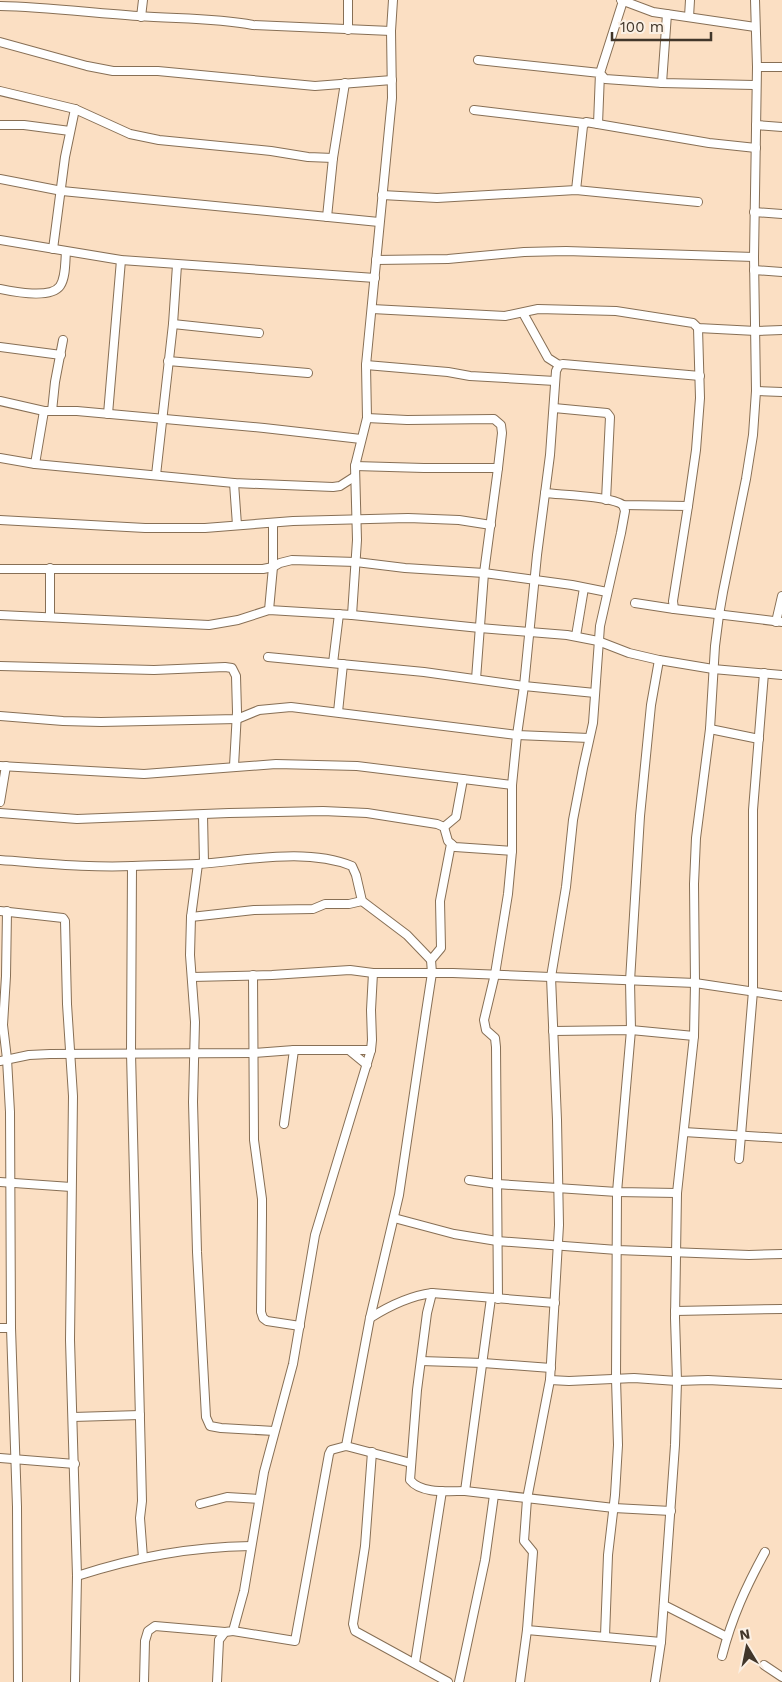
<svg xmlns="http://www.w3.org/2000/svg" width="782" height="1682" viewBox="0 0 782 1682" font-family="'Work Sans',sans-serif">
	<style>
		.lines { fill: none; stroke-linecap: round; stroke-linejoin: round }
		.minor-casing { stroke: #876f55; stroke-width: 10 }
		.minor { stroke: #fff; stroke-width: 8 }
	</style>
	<rect width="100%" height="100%" fill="#fbdfc3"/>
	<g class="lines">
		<g class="minor-casing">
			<g id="minor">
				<polyline points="621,0 653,12 755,27"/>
				<polyline points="623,1 600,73 605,79 662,83 754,85"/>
				<path d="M0,6c46,1 92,7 138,10 39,3 77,2 115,9l138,6"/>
				<polyline points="141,17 143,0"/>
				<polyline points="689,17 690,0"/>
				<polyline points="348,30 348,0"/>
				<polyline points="0,42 87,66 113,71 158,71 315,86 392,80"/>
				<polyline points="478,60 600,73 598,124"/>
				<polyline points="757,67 782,67"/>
				<polyline points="662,83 667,14"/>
				<polyline points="0,91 75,109 130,134 159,140 271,151 308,157 333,158"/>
				<polyline points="474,110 584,123"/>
				<polyline points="0,125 24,125 70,131"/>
				<polyline points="756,125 782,127"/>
				<polyline points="0,179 62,191 379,222"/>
				<polyline points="576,190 583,126 586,122 709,143 756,148"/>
				<polyline points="382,195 437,198 576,190 698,202"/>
				<polyline points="754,212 782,214"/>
				<polyline points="327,217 333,158 345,83"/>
				<polyline points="0,240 121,260 375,278"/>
				<polyline points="53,249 65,157 75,109"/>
				<polyline points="376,260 448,259 524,252 566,251 754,257"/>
				<polyline points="754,270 782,272"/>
				<path d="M0,289c14,3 51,10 60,-3 6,-9 5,-24 6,-34"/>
				<polyline points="372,309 505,316 538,309 616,311 693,323 698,328 756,331 782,330"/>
				<polyline points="523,313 548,358 559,365"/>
				<polyline points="173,324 259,333"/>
				<polyline points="0,347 61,355"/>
				<polyline points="168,361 308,373"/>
				<polyline points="366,365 448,372 470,376 555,381"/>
				<polyline points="756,391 782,392"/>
				<polyline points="0,401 44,411 77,411 264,428 361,439"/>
				<polyline points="554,408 607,413 610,417 606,500"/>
				<polyline points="52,411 55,382 63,340"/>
				<polyline points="108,414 121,260"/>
				<polyline points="367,418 407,420 494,419 501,425 502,433 498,468 484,573 476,679"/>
				<polyline points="0,458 35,464 234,483 333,487 340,486 354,477"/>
				<polyline points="35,464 44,411"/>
				<polyline points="355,466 424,468 498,468"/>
				<polyline points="156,475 173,324 177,265"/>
				<polyline points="234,483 237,525"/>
				<path d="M545,493c17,2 66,3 78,12l65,1 -15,95 1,8"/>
				<polyline points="688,506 696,450 700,398 698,328"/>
				<polyline points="0,520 145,528 205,528 293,521 408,518 459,520 491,525"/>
				<polyline points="0,569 263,569 273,567 280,563 292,560 356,562 405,568 484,573 572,585 607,592"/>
				<polyline points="635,603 674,609 782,622"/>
				<polyline points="269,610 273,567 273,523"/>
				<polyline points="0,615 209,625 238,620 269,610 352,615 480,628 567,635 598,641 629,653 659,660 713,669 782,675"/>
				<polyline points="352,615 357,540 355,466 367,418 366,365 392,98 391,31 393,0"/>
				<polyline points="50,617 50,568"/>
				<polyline points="776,622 782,596"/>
				<polyline points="576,636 584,588"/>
				<polyline points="268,657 424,672 524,686 595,693"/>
				<polyline points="333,663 339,614"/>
				<polyline points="0,666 154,670 225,667 232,668 236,676 237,712 234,766"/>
				<polyline points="338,712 343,664"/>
				<polyline points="0,716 63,721 101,722 237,719 259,710 291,707 517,735 589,738"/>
				<polyline points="710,729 759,739"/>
				<polyline points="0,766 144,774 276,764 357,766 512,785"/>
				<polyline points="0,802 6,766"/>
				<polyline points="0,813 77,819 229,813 323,811 367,813 437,824 444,827 448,841 455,847 512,851"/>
				<polyline points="203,815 204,863"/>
				<polyline points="444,827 456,817 463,779"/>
				<path d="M0,860c44,3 89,8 133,6 21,-1 43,-1 64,-2 48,-3 109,-17 155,2l4,9 6,26 45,34 24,25"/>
				<polyline points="198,864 191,917 190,955 195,1022 193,1102 197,1252 206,1417 210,1426 221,1428 274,1431"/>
				<polyline points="132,866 131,1053 142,1501 140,1518 143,1558"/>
				<polyline points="0,911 63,918 65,921 67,1004 73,1096 70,1340 77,1576 75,1682"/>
				<polyline points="7,911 6,976 3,1025 7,1059 10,1112 11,1328 17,1507 18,1682"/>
				<polyline points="191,917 254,910 313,909 325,904 349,904 362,901"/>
				<polyline points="253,975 254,1140 262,1199 262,1215 261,1312 263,1318 267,1321 300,1326"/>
				<polyline points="192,977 272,975 350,970 373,973 453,973 695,983 782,996"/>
				<polyline points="553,1031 631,1030 694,1036"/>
				<polyline points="350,1051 367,1065"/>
				<polyline points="0,1061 29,1055 50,1054 254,1053 294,1050 371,1050"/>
				<polyline points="284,1124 294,1050"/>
				<polyline points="684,1132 782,1138"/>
				<polyline points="739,1159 753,991 753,810 764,673"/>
				<polyline points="469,1180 497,1184 617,1192 677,1193"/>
				<polyline points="0,1182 71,1187"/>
				<polyline points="394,1218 454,1234 497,1241 617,1250 749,1255 782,1254"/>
				<path d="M432,1293l-5,20 -10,77 -7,90c11,14 38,11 55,11l149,17 57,3"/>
				<polyline points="498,1299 496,1047 495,1038 486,1030 484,1020 495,974 508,894 512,851 512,785 517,735 524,686 537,555 550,455 556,371 559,365 563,364 700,376"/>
				<polyline points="675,1311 782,1309"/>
				<path d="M370,1318c19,-12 39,-22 62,-25l123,10"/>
				<polyline points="0,1328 11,1328"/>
				<polyline points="421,1361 483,1363 551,1368"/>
				<polyline points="550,1380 569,1381 634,1378 677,1381 708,1380 782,1384"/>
				<polyline points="73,1417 140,1415"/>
				<polyline points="346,1446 370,1318 399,1195 426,1012 432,973 431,960 441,948 440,901 451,844"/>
				<polyline points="372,1452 365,1546 353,1624 355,1631 448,1682"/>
				<polyline points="0,1458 75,1464"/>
				<polyline points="465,1491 491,1298"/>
				<polyline points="200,1504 227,1497 259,1499"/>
				<path d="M77,1576c59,-19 112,-29 174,-30"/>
				<polyline points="664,1605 727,1637"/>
				<polyline points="527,1630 661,1642"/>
				<polyline points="233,1631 295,1641 329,1454 331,1450 346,1446 411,1463"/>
				<polyline points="605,1636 608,1555 615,1495 618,1445 616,1379 617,1192 631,1030 630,981 640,816 651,705 659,660"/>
				<path d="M722,1656c10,-39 24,-69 43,-104"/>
				<polyline points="415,1663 442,1491"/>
				<polyline points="764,1665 782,1677"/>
				<polyline points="144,1682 145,1641 148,1631 155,1626 225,1632"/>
				<polyline points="217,1682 219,1640 225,1632 233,1631 244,1591 264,1472 293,1364 315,1235 371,1050 372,1040 371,1010 373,973"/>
				<polyline points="459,1682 485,1560 494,1495"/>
				<polyline points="520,1682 527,1630 533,1552 524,1541 527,1499 550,1380 559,1225 557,1120 551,977 566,887 573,820 583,768 593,723 600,626 621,533 625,511 623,505"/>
				<polyline points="655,1682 661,1642 675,1445 677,1381 675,1318 677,1193 694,1036 695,983 694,884 696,838 710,729 715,646 719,615 723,592 746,479 753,435 756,391 754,257 757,67 755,0"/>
			</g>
		</g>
		<use href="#minor" class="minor"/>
	</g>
	<g transform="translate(747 1647) rotate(350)" stroke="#fbf0e4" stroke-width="4" paint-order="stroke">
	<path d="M0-4L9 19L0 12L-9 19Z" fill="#41362a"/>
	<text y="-8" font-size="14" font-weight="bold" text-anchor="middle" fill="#41362a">N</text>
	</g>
	<path d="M612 32v8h99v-8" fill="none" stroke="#41362a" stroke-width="2.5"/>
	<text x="620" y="32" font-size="15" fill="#41362a" stroke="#fbf0e4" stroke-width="4" paint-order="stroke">100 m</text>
</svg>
